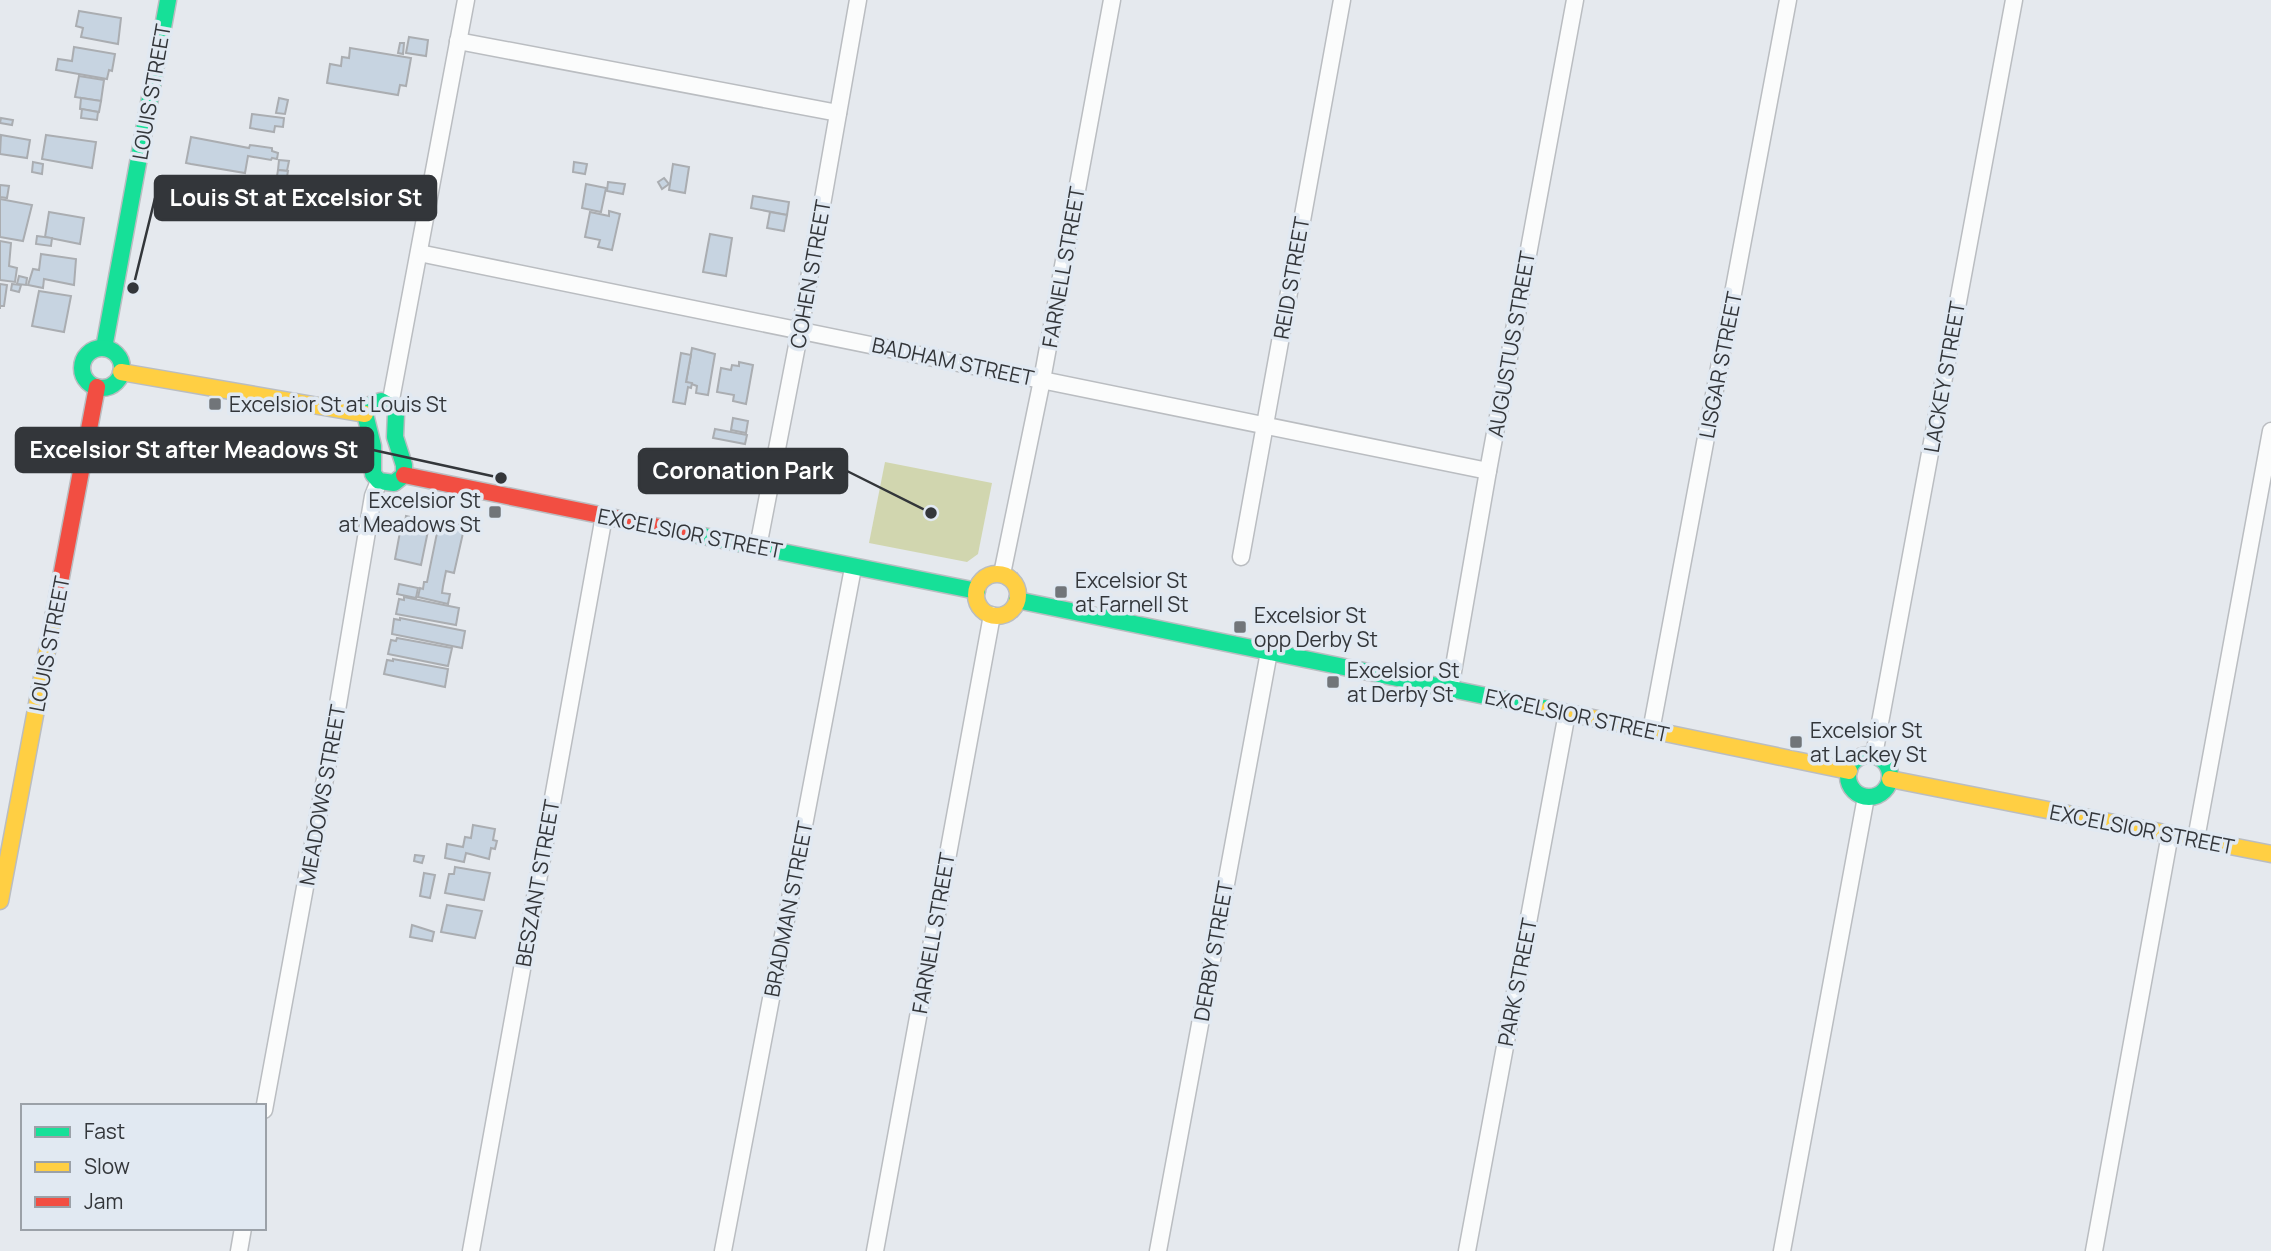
<svg xmlns="http://www.w3.org/2000/svg" width="2271" height="1251" viewBox="0 0 2271 1251" font-family="Manrope,sans-serif">
	<style>
		.green { fill: #d1d6af }
		.building { fill: #c7d4e1; stroke: #aaadb1; stroke-width: 2 }
		.lines { fill: none; stroke-linecap: round; stroke-linejoin: round }
		.street-casing { stroke: #babdc1; stroke-width: 19 }
		.fast-casing { stroke: #babdc1; stroke-width: 19 }
		.slow-casing { stroke: #babdc1; stroke-width: 19 }
		.jam-casing { stroke: #babdc1; stroke-width: 19 }
		.street { stroke: #fbfcfc; stroke-width: 16 }
		.fast { stroke: #16e098; stroke-width: 16 }
		.slow { stroke: #ffcf43; stroke-width: 16 }
		.jam { stroke: #f24e42; stroke-width: 16 }
		.poi-dot { fill: #717579; stroke: #e1e9f2; stroke-width: 2.5 }
		.labels { text-anchor: middle; dominant-baseline: central; stroke-width: 7; stroke-linejoin: round; paint-order: stroke }
		.street-label { font-size: 21px; fill: #33363a; stroke: #e1e9f2 }
		.poi-label { font-size: 21px; fill: #33363a; stroke: #e1e9f2; text-anchor: start }
		.leader { fill: none; stroke: #33363a; stroke-width: 2.5 }
		.callout-dot { fill: #33363a; stroke: #e1e9f2; stroke-width: 2.5 }
		.callout { fill: #33363a; stroke: #33363a; stroke-width: 2.5 }
		.callout-label { font-size: 23px; text-anchor: middle; font-weight: bold; fill: #fff }
	</style>
	<rect width="100%" height="100%" fill="#e5e9ee"/>
	<polygon class="green" points="885,462 992,483 978,554 967,562 869,543"/>
	<g class="building">
		<polygon points="79,11 121,18 118,44 81,37 83,28 76,26"/>
		<polygon points="409,37 428,40 426,56 406,53"/>
		<polygon points="400,43 404,43 403,54 398,53"/>
		<polygon points="74,47 115,54 112,71 109,70 107,79 56,70 58,59 72,61"/>
		<polygon points="350,48 411,58 406,86 400,85 398,95 327,83 330,64 341,66 342,57 349,58"/>
		<polygon points="79,76 104,80 101,101 75,97"/>
		<polygon points="81,98 101,101 99,112 80,109"/>
		<polygon points="279,98 288,100 285,114 276,113"/>
		<polygon points="82,109 98,112 97,120 81,118"/>
		<polygon points="252,114 284,118 283,127 275,126 274,132 250,128"/>
		<polygon points="1,118 13,120 12,125 0,123"/>
		<polygon points="1,135 30,140 27,158 0,154"/>
		<polygon points="46,135 96,142 92,168 42,159"/>
		<polygon points="191,137 249,148 250,145 272,148 272,151 278,153 277,159 272,158 271,160 248,156 245,173 191,164 186,163"/>
		<polygon points="279,160 289,161 287,171 278,170"/>
		<polygon points="33,162 43,164 42,174 32,172"/>
		<polygon points="574,162 587,164 585,174 573,172"/>
		<polygon points="673,164 689,167 685,193 669,190"/>
		<polygon points="278,170 288,171 286,183 276,182"/>
		<polygon points="664,178 669,184 662,189 658,182"/>
		<polygon points="608,182 625,184 623,194 607,191"/>
		<polygon points="586,184 606,188 601,212 582,208"/>
		<polygon points="0,185 9,186 7,198 0,197"/>
		<polygon points="753,196 789,202 787,215 751,208"/>
		<polygon points="0,199 32,205 23,241 0,237"/>
		<polygon points="609,211 620,214 612,250 598,247 600,240 585,237 590,212 609,216"/>
		<polygon points="49,212 84,218 80,244 45,237"/>
		<polygon points="770,212 787,215 784,231 767,228"/>
		<polygon points="710,234 732,238 726,276 703,272"/>
		<polygon points="37,236 52,238 51,246 36,244"/>
		<polygon points="0,241 11,243 9,266 17,268 15,282 0,280"/>
		<polygon points="41,254 76,259 74,285 44,279 43,288 28,285 33,269 39,270"/>
		<polygon points="19,276 27,278 26,285 17,284"/>
		<polygon points="0,284 7,285 4,306 0,306 0,309"/>
		<polygon points="12,284 21,285 19,292 11,290"/>
		<polygon points="39,291 71,296 64,332 32,326"/>
		<polygon points="692,348 715,354 708,395 696,393 697,386 686,382"/>
		<polygon points="681,353 691,355 686,382 692,383 691,388 688,387 685,404 673,402"/>
		<polygon points="739,362 753,365 746,404 733,401 734,395 717,392 721,368 731,370 732,365 739,366"/>
		<polygon points="733,418 748,421 746,433 731,430"/>
		<polygon points="715,429 747,435 745,444 713,438"/>
		<polygon points="406,516 427,521 426,526 429,526 421,565 395,559 402,521 405,522"/>
		<polygon points="443,522 460,525 463,533 454,573 446,571 443,586 442,593 450,594 448,604 418,597 420,588 423,589 424,582 427,582 439,523"/>
		<polygon points="399,584 418,588 416,598 397,594"/>
		<polygon points="404,597 459,608 456,625 396,614 399,599 404,600"/>
		<polygon points="400,618 465,631 462,648 392,634 394,619 400,620"/>
		<polygon points="397,638 452,648 448,666 388,654 391,640 396,641"/>
		<polygon points="393,659 448,669 445,687 384,674 387,660 393,661"/>
		<polygon points="473,825 495,829 493,840 497,841 495,849 491,848 489,859 466,853 464,862 445,858 447,844 463,847 465,837 471,838"/>
		<polygon points="415,855 424,856 422,863 414,861"/>
		<polygon points="455,867 490,873 484,900 445,893 449,874 454,874"/>
		<polygon points="424,873 435,875 430,898 420,896"/>
		<polygon points="447,905 482,911 475,938 441,932"/>
		<polygon points="412,925 434,932 432,941 410,937"/>
	</g>
	<g class="lines">
		<g class="street-casing">
			<g id="street">
				<polyline points="458,41 838,113"/>
				<polyline points="419,253 1488,471"/>
				<polyline points="390,405 466,0"/>
				<polyline points="758,547 800,330 858,0"/>
				<polyline points="1241,557 1342,0"/>
				<polyline points="1002,574 1042,380 1112,0"/>
				<polyline points="1450,689 1488,471 1575,0"/>
				<polyline points="1651,731 1788,0"/>
				<polyline points="1874,755 2014,0"/>
				<polyline points="2196,839 2271,431"/>
				<polyline points="264,1110 331,746 373,496 379,481"/>
				<polyline points="239,1251 243,1228"/>
				<polyline points="471,1251 604,516"/>
				<polyline points="723,1251 853,568"/>
				<polyline points="875,1251 992,615"/>
				<polyline points="1158,1251 1269,652"/>
				<polyline points="1467,1251 1567,713"/>
				<polyline points="1782,1251 1866,797"/>
				<polyline points="2094,1251 2170,834"/>
			</g>
		</g>
		<g class="fast-casing">
			<g id="fast">
				<polyline points="104,348 168,0"/>
				<circle cx="102" cy="368" r="20"/>
				<polygon points="381,401 395,409 396,413 395,437 404,465 404,475 394,483 379,481 373,474 373,446 365,414 372,404"/>
				<polyline points="688,533 977,591"/>
				<polyline points="1017,600 1549,709"/>
				<circle cx="1869" cy="776" r="21"/>
			</g>
		</g>
		<g class="slow-casing">
			<g id="slow">
				<polyline points="121,372 365,414"/>
				<circle cx="997" cy="595" r="21"/>
				<polyline points="1549,709 1849,771"/>
				<polyline points="1890,779 2271,854"/>
				<polyline points="0,901 54,614"/>
			</g>
		</g>
		<g class="jam-casing">
			<g id="jam">
				<polyline points="404,475 688,533"/>
				<polyline points="54,614 97,387"/>
			</g>
		</g>
		<use href="#street" class="street"/>
		<use href="#fast" class="fast"/>
		<use href="#slow" class="slow"/>
		<use href="#jam" class="jam"/>
	</g>
	<g class="poi-dot">
		<rect x="208" y="397" width="14" height="14" rx="3.5"/>
		<rect x="488" y="505" width="14" height="14" rx="3.5"/>
		<rect x="1054" y="585" width="14" height="14" rx="3.5"/>
		<rect x="1233" y="620" width="14" height="14" rx="3.5"/>
		<rect x="1326" y="675" width="14" height="14" rx="3.5"/>
		<rect x="1789" y="735" width="14" height="14" rx="3.5"/>
	</g>
	<g class="labels">
		<g class="street-label">
			<text transform="translate(151 92) rotate(-80)">LOUIS STREET</text>
			<text transform="translate(1063 267) rotate(-80)">FARNELL STREET</text>
			<text transform="translate(810 274) rotate(-80)">COHEN STREET</text>
			<text transform="translate(1291 278) rotate(-80)">REID STREET</text>
			<text transform="translate(1511 344) rotate(-80)">AUGUSTUS STREET</text>
			<text transform="translate(953 361) rotate(12)">BADHAM STREET</text>
			<text transform="translate(1720 365) rotate(-79)">LISGAR STREET</text>
			<text transform="translate(1944 377) rotate(-80)">LACKEY STREET</text>
			<text transform="translate(690 533) rotate(11)">EXCELSIOR STREET</text>
			<text transform="translate(49 644) rotate(-79)">LOUIS STREET</text>
			<text transform="translate(1577 715) rotate(12)">EXCELSIOR STREET</text>
			<text transform="translate(322 795) rotate(-80)">MEADOWS STREET</text>
			<text transform="translate(2142 829) rotate(11)">EXCELSIOR STREET</text>
			<text transform="translate(537 883) rotate(-80)">BESZANT STREET</text>
			<text transform="translate(788 909) rotate(-79)">BRADMAN STREET</text>
			<text transform="translate(933 933) rotate(-80)">FARNELL STREET</text>
			<text transform="translate(1213 951) rotate(-80)">DERBY STREET</text>
			<text transform="translate(1517 982) rotate(-79)">PARK STREET</text>
		</g>
		<g class="poi-label">
			<text x="229" y="404">Excelsior St at Louis St</text>
			<text x="481" y="500" text-anchor="end">Excelsior St<tspan x="481" dy="24">at Meadows St</tspan></text>
			<text x="1075" y="580">Excelsior St<tspan x="1075" dy="24">at Farnell St</tspan></text>
			<text x="1254" y="615">Excelsior St<tspan x="1254" dy="24">opp Derby St</tspan></text>
			<text x="1347" y="670">Excelsior St<tspan x="1347" dy="24">at Derby St</tspan></text>
			<text x="1810" y="730">Excelsior St<tspan x="1810" dy="24">at Lackey St</tspan></text>
		</g>
	</g>
	<path class="leader" d="M133 288L155 198M501 478L373 450M931 513L847 471"/>
	<g class="callout-dot">
		<circle cx="133" cy="288" r="7"/>
		<circle cx="501" cy="478" r="7"/>
		<circle cx="931" cy="513" r="7"/>
	</g>
	<g class="callout">
		<rect x="155" y="176" width="281" height="44" rx="7"/>
		<rect x="16" y="428" width="357" height="44" rx="7"/>
		<rect x="639" y="449" width="208" height="44" rx="7"/>
	</g>
	<g class="callout-label">
		<text x="296" y="206">Louis St at Excelsior St</text>
		<text x="194" y="458">Excelsior St after Meadows St</text>
		<text x="743" y="479">Coronation Park</text>
	</g>
	<rect x="21" y="1104" width="245" height="126" fill="#e1e9f2" stroke="#9ba1a8" stroke-width="2"/>
	<rect x="35" y="1127" width="35" height="10" fill="#16e098" stroke="#9ba1a8" stroke-width="2"/>
	<text x="84" y="1139" font-size="21" fill="#33363a">Fast</text>
	<rect x="35" y="1162" width="35" height="10" fill="#ffcf43" stroke="#9ba1a8" stroke-width="2"/>
	<text x="84" y="1174" font-size="21" fill="#33363a">Slow</text>
	<rect x="35" y="1197" width="35" height="10" fill="#f24e42" stroke="#9ba1a8" stroke-width="2"/>
	<text x="84" y="1209" font-size="21" fill="#33363a">Jam</text>
</svg>
